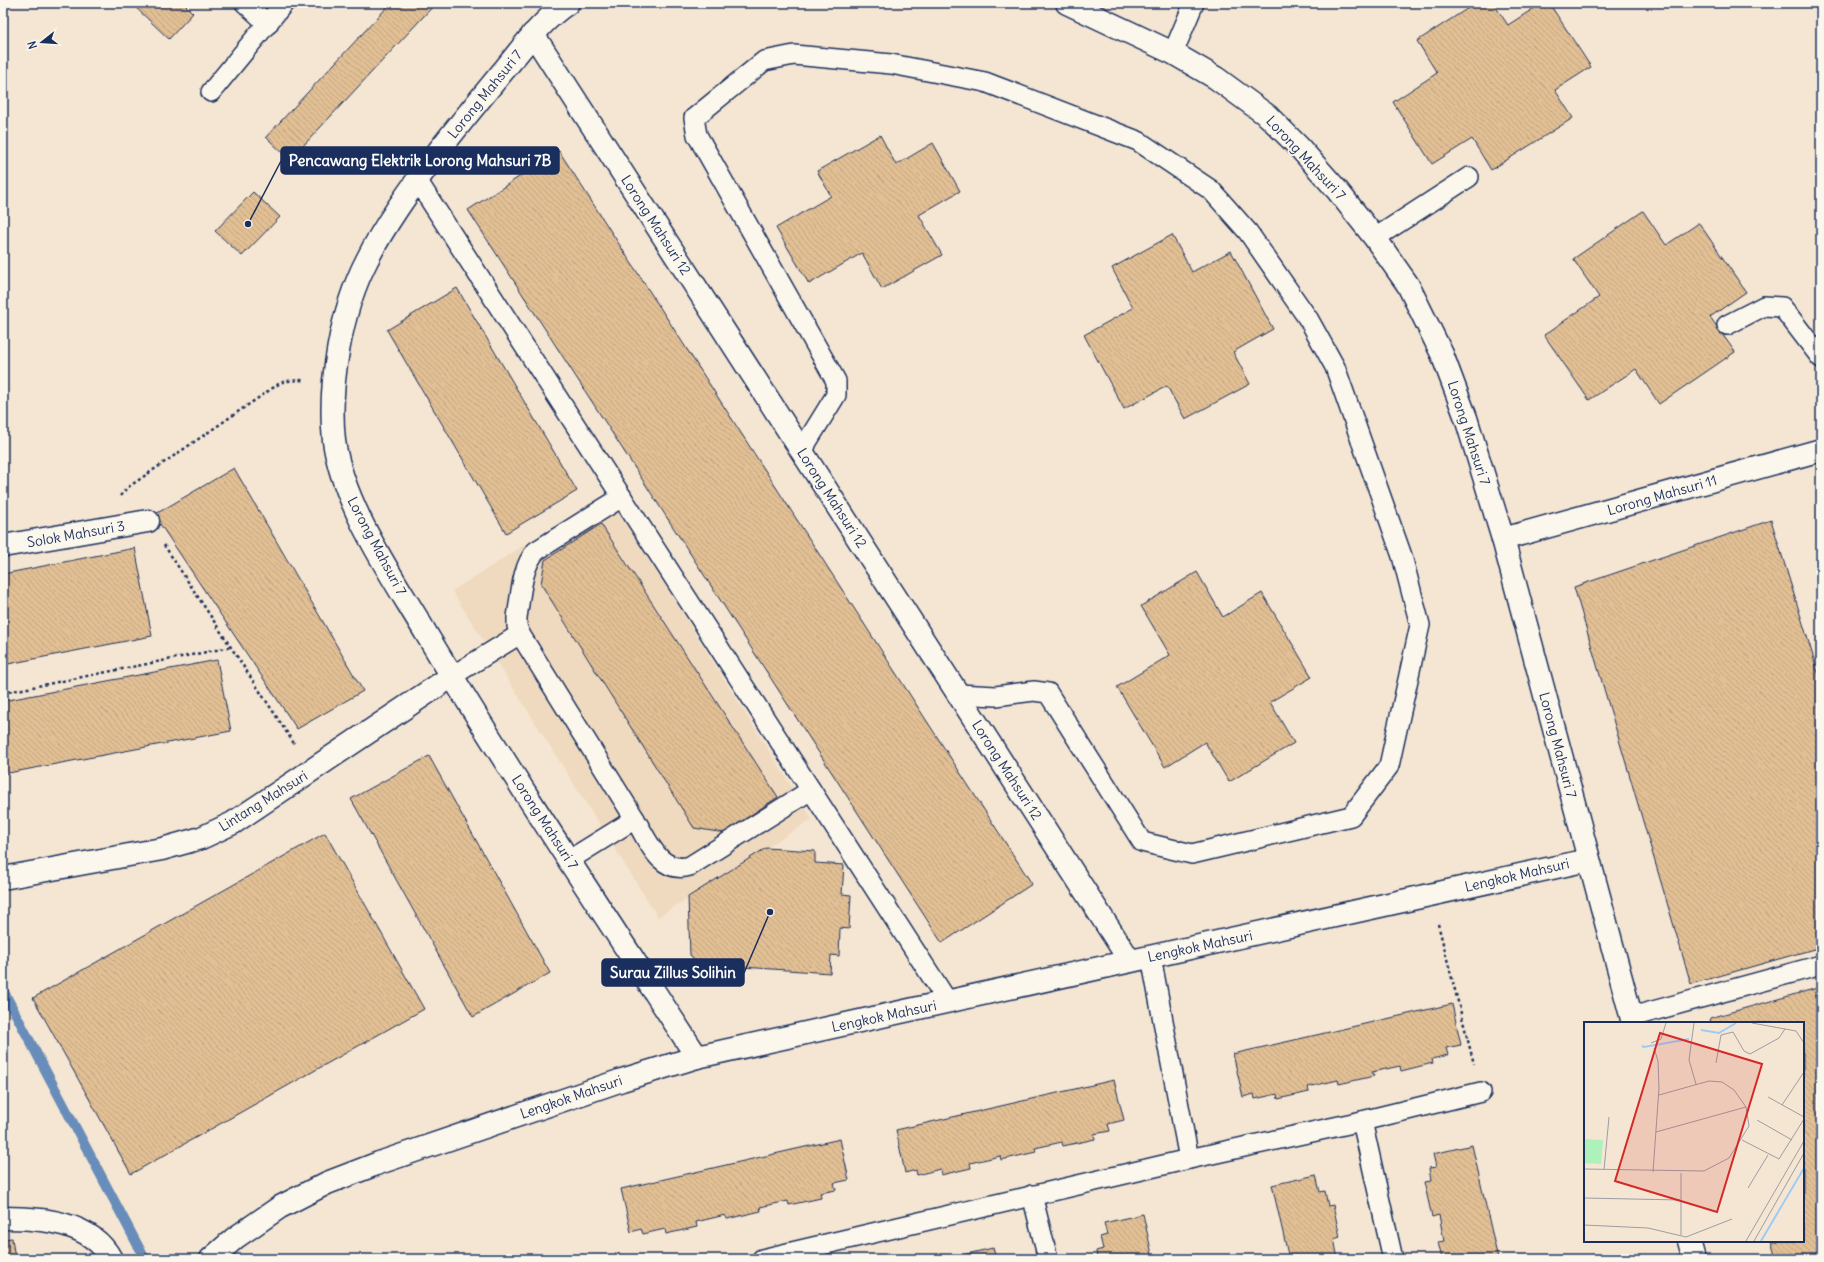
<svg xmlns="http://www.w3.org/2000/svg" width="1824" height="1262" viewBox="0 0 1824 1262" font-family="Delius,sans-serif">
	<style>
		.built { fill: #efdabf }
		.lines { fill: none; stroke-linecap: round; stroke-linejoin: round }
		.stream { stroke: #698dba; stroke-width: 10 }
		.building { fill: url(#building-back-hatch); stroke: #1b2f5e }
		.lane-casing { stroke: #1b2f5e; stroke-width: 22 }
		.street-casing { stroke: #1b2f5e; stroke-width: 25 }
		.path { stroke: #1b2f5e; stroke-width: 2.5; stroke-dasharray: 3 3; stroke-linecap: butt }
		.lane { stroke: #fbf7ec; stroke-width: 19 }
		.street { stroke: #fbf7ec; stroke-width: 22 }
		.labels { text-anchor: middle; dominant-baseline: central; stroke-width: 3.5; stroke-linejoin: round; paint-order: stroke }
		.street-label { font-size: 14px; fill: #1b2f5e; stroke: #fbf7ec }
		.inset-river { fill: none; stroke: #9dcbf8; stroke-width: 2 }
		.inset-road { fill: none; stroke: #9d9da4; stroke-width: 1 }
		.view { fill: #d62828; fill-opacity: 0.15; stroke: #d62828; stroke-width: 2 }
		.inset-edge { fill: none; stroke: #1b2f5e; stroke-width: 2 }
		.leader { fill: none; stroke: #1b2f5e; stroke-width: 1.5 }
		.callout-dot { fill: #1b2f5e; stroke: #fbf7ec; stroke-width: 1.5 }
		.callout { fill: #1b2f5e; stroke: #1b2f5e; stroke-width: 1.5 }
		.callout-label { font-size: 15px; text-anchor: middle; font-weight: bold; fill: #fff }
	</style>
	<defs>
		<pattern id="building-back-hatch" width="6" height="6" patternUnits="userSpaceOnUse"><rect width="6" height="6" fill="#e2bf94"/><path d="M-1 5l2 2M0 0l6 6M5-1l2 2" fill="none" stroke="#c1a482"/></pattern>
	</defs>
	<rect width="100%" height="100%" fill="#f4e6d2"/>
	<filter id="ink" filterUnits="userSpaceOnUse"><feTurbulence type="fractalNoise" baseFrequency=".025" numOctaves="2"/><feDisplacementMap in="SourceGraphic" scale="8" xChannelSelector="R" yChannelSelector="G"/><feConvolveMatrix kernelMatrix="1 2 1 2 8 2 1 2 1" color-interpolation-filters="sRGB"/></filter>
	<g filter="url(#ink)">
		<polygon class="built" points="607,493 812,819 658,917 452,591"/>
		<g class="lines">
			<polyline class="stream" points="3,990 145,1259"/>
		</g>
		<g class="building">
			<polygon points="131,3 183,3 193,13 169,39"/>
			<polygon points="391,3 436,3 290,160 266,137"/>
			<polygon points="1476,3 1493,3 1508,25 1542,3 1549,3 1591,67 1555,90 1573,118 1491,170 1472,139 1432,164 1393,102 1437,73 1417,41"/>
			<polygon points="880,135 896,165 933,143 960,191 919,215 942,255 882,289 862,253 809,284 776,228 831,196 817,171"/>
			<polygon points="559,151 1032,884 942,943 468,210"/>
			<polygon points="253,192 280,217 242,256 215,231"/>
			<polygon points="1643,211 1666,245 1699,223 1746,292 1710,317 1735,352 1659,404 1636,369 1589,400 1544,335 1599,297 1573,259"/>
			<polygon points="1172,235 1192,272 1231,251 1273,329 1233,352 1250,384 1185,419 1167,386 1124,409 1084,335 1133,308 1112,268"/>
			<polygon points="457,288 577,491 506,533 387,330"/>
			<polygon points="234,468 363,691 297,729 154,515"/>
			<polygon points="1771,520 1821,682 1821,947 1691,984 1574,587"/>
			<polygon points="601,524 778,797 724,833 694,828 541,584 545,560"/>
			<polygon points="135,548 152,636 3,665 3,574"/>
			<polygon points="1197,572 1223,617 1262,593 1312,677 1270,702 1294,743 1229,782 1205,742 1165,767 1117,687 1170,655 1141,606"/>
			<polygon points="217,660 231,731 3,774 3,701"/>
			<polygon points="429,756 550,973 473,1017 351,799"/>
			<polygon points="325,833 424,1009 131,1174 33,998"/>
			<polygon points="766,848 815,851 815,863 844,865 842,894 851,895 849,929 840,928 839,956 831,955 830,973 699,964 690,955 688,897"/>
			<polygon points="1821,987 1821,1259 1776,1259 1771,1241 1803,1241 1803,1023 1711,1023 1710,1018"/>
			<polygon points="1452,1004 1461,1045 1446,1048 1448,1055 1432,1059 1433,1063 1401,1071 1400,1066 1372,1072 1374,1076 1339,1084 1338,1080 1308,1087 1309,1092 1278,1099 1277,1094 1255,1099 1254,1094 1243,1097 1233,1054"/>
			<polygon points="1114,1080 1124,1120 1108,1124 1110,1131 1094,1134 1095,1139 1063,1146 1062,1142 1035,1148 1036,1152 1001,1160 1000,1156 970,1163 971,1168 941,1175 940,1169 917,1175 916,1170 905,1173 896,1130"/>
			<polygon points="840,1139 849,1180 834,1183 836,1190 820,1193 821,1198 789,1205 788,1201 760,1207 761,1211 727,1219 725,1215 696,1222 697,1227 666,1234 665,1229 643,1234 641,1229 631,1232 621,1189"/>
			<polygon points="1472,1145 1498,1259 1442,1259 1438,1242 1444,1241 1439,1215 1432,1217 1424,1182 1431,1181 1429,1168 1436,1167 1433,1154"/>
			<polygon points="1316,1175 1320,1192 1325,1191 1328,1206 1333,1205 1340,1237 1334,1239 1338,1259 1289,1259 1272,1185"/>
			<polygon points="1143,1214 1153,1259 1097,1259 1096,1251 1103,1249 1100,1237 1107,1235 1104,1223"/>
			<polygon points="12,1238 15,1259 3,1259 3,1239"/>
			<polygon points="993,1248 996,1259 949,1259 949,1258"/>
		</g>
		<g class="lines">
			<g class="lane-casing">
				<g id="lane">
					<polyline points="245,3 268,24"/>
					<polyline points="1173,53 1194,3"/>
					<polyline points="211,92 284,3"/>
					<polyline points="417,180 948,1002"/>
					<polyline points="1375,238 1469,177"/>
					<polyline points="1727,325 1764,306 1782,307 1821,358"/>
					<polyline points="803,453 807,442 836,395 836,381 697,135 694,118 764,61 794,55 891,64 985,82 1138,141 1211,190 1248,232 1309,320 1335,367 1402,556 1420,625 1389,766 1351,816 1192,854 1142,842 1048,693 1034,691 996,696 958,694"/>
					<path d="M520,634l-3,-8v-9c4,-21 4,-49 19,-66l86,-54"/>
					<polyline points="452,676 520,634 635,819 569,860"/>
					<path d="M635,819c13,22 25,56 55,47l121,-76"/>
					<polyline points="1151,957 1189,1159"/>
					<polyline points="1631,1017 1821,965"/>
					<polyline points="1362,1121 1393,1259"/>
					<polyline points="1032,1195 1048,1259"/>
					<polyline points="762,1259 1189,1159 1362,1121 1481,1092"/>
				</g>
			</g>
			<g class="street-casing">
				<g id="street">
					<path d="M568,3c-26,17 -45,44 -64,67 -24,29 -47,57 -70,87 -24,33 -49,67 -67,103 -26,50 -39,125 -33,181 9,65 60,138 93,194 86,143 179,282 270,422"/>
					<polyline points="1067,3 1173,53 1216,78 1268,116 1299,147 1337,190 1375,238 1408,285 1442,354 1466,418 1503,539 1633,1023"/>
					<polyline points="533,34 1130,961"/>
					<polyline points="1503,539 1821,450"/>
					<polyline points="3,546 148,521"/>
					<polyline points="3,878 162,849 201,838 233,823 452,676"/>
					<path d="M3,1218c37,0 88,3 108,41"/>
					<polyline points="1689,1241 1694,1259"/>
					<polyline points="211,1259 235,1238 280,1207 327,1183 379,1163 622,1080 697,1057 1588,860"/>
				</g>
			</g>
			<g class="path">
				<polyline points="120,496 127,488 280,383 286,381 304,380"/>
				<polyline points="164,545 295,745"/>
				<polyline points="3,693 231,647"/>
				<polyline points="1438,924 1474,1064"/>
			</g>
			<use href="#lane" class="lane"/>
			<use href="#street" class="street"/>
		</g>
	</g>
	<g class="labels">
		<g class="street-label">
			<text transform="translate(485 94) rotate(-51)">Lorong Mahsuri 7</text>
			<text transform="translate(1306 158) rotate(47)">Lorong Mahsuri 7</text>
			<text transform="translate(656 225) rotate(57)">Lorong Mahsuri 12</text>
			<text transform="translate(1469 433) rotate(72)">Lorong Mahsuri 7</text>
			<text transform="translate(1662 495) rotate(-16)">Lorong Mahsuri 11</text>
			<text transform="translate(832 498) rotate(57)">Lorong Mahsuri 12</text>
			<text transform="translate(76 534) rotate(-10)">Solok Mahsuri 3</text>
			<text transform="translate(377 546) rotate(62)">Lorong Mahsuri 7</text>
			<text transform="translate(1558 745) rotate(75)">Lorong Mahsuri 7</text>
			<text transform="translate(1007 770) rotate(57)">Lorong Mahsuri 12</text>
			<text transform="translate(263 801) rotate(-32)">Lintang Mahsuri</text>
			<text transform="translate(545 822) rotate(57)">Lorong Mahsuri 7</text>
			<text transform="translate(1517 875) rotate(-13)">Lengkok Mahsuri</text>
			<text transform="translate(1200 946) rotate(-12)">Lengkok Mahsuri</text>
			<text transform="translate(884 1016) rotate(-12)">Lengkok Mahsuri</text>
			<text transform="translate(571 1097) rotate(-19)">Lengkok Mahsuri</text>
		</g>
	</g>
	<g transform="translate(1584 1022)">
		<rect width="220" height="220" fill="#f4e6d2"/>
		<path d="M0,117l19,1 -2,24 -17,-1z" fill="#adf1bb"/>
		<path class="inset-river" d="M117,8l18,3 17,-10M58,24l2,1 45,-8M177,219l43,-73"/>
		<path class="inset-road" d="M110,1l-5,37 7,24M168,1l44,8 8,12M67,21l10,-4 5,-16M132,41l5,-28 12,-3 11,19 6,3 29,-16 6,-9M184,75l36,20M198,83l22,-33M173,98l35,20M72,110l90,-25M158,118l37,19 25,-40M0,147l120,2 25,-13 20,-32 -3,-19 -12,-17 -12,-8 -13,-1 -50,14M20,148l5,-53M69,150l6,-84 -1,-27 -4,-13M164,166l20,-33M0,176l96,2M0,203l64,3 38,9 46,-18M97,213v-62M162,219l58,-100M170,219l50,-88"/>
		<path class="view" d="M76,11l102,31 -45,148 -102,-31z"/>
		<rect width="220" height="220" class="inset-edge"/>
	</g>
	<path class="leader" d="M248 224L281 161M770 912L744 973"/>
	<g class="callout-dot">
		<circle cx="248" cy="224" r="4"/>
		<circle cx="770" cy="912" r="4"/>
	</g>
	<g class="callout">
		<rect x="281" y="147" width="278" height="27" rx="4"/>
		<rect x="602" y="959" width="142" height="27" rx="4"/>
	</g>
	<g class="callout-label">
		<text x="420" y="166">Pencawang Elektrik Lorong Mahsuri 7B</text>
		<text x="673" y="978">Surau Zillus Solihin</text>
	</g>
	<rect width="1824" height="1262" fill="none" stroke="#fbf7ec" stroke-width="16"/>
	<rect x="8" y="8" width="1808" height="1246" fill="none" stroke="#1b2f5e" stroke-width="1.5" filter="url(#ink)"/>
	<g transform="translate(42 42) rotate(253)" stroke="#fbf7ec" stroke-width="3" paint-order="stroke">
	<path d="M0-3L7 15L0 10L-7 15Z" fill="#1b2f5e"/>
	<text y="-6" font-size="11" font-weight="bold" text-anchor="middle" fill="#1b2f5e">N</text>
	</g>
</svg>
